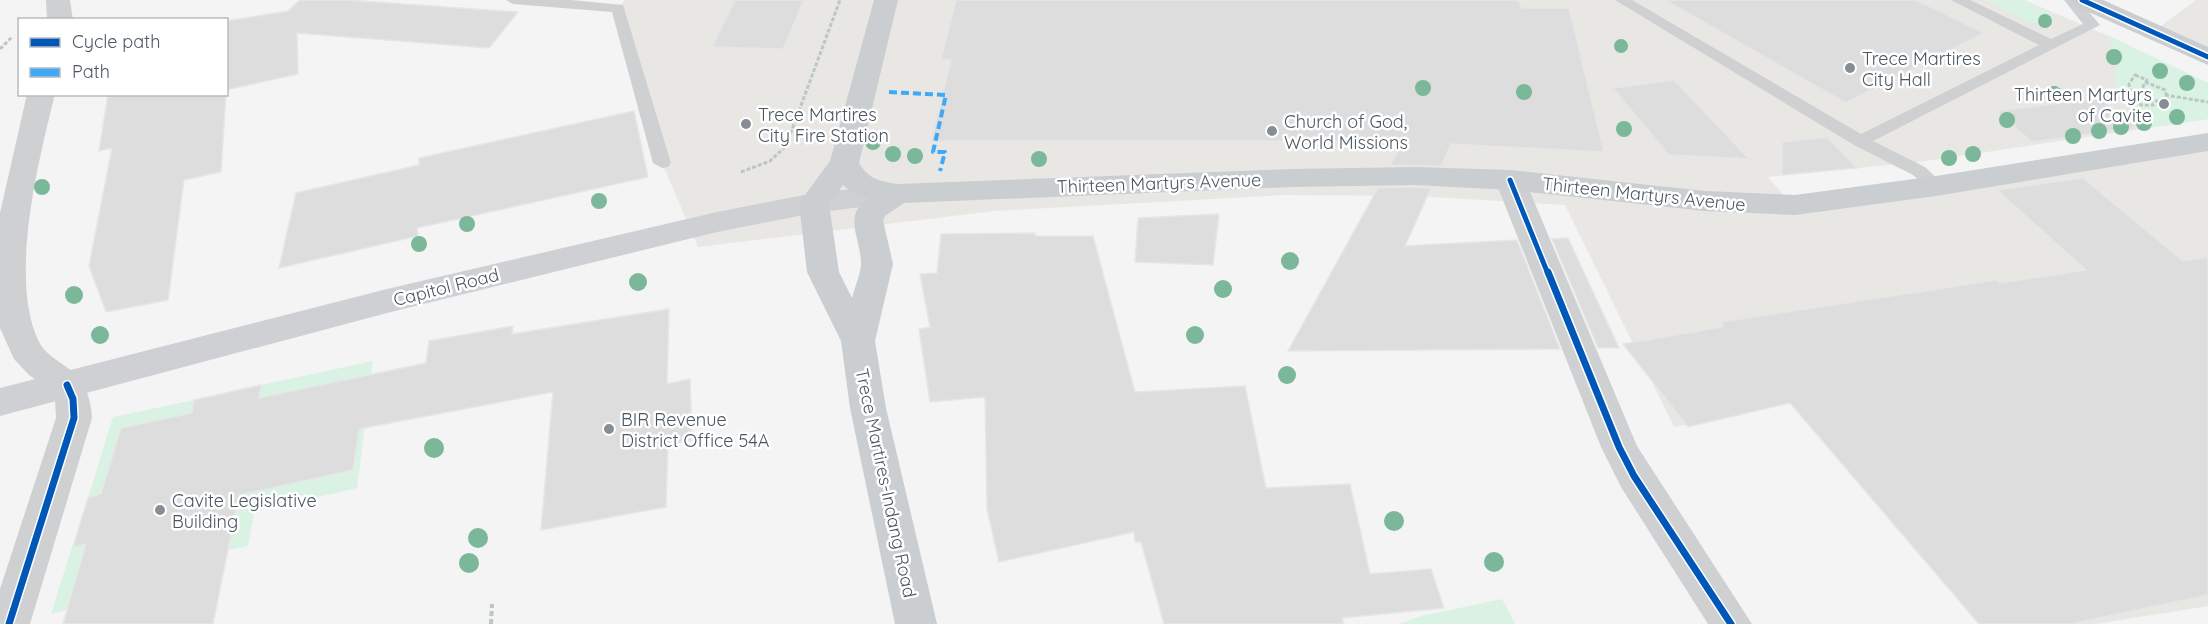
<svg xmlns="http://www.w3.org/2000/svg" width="2208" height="624" viewBox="0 0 2208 624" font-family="Quicksand,sans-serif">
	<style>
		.commercial { fill: #e8e7e3 }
		.green { fill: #d9f2e3 }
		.building { fill: #ddddde; stroke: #e5e6e7; stroke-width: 1.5 }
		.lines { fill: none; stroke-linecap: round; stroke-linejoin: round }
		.path-far1 { stroke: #bcc7c4; stroke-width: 3; stroke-dasharray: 4 2; stroke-linecap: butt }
		.path { stroke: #bcc7c4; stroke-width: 4; stroke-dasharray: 5 3; stroke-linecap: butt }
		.service { fill: #ced0d2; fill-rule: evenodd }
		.minor { fill: #ced0d2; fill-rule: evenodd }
		.tertiary { fill: #ced0d2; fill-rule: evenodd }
		.secondary { fill: #ced0d4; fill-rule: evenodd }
		.primary { fill: #caced1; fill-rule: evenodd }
		.quiet { stroke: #3fa9f5; stroke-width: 4; stroke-dasharray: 8 4; stroke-linecap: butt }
		.cycleway-far1-casing { stroke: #fff; stroke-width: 8 }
		.cycleway-casing { stroke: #fff; stroke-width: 10 }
		.cycleway-far1 { stroke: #0057b8; stroke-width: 5 }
		.cycleway { stroke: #0057b8; stroke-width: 7 }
		.tree { fill: #7ab899 }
		.poi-dot { fill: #868d94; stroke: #fff; stroke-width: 2 }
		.labels { text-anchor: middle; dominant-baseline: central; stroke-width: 5; stroke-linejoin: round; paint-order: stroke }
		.poi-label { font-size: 18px; fill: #4a5661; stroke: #fff; text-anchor: start }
		.street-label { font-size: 18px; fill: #4a5661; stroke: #fff }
	</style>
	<rect width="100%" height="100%" fill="#f4f4f4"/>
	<g class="commercial">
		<polygon points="625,0 2024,0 2109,36 2208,83 2208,119 1919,162 1768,177 1792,205 2208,142 2208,606 2096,624 1979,624 1790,403 1674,427 1565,205 1417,196 1284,195 994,211 698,247 662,163 618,8"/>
		<polygon points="2196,0 2208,0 2208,57 2153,32"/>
	</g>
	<g class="green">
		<path d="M1986,0h38l28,14 2,7c-21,10 -50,-12 -68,-21z"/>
		<path d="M2109,36l99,47v36l-59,9c-19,-19 -45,-35 -31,-63z"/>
		<polygon points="373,361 357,488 254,512 248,546 228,550 239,495 353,470 368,376 259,398 261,385"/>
		<polygon points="194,400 192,413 121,428 101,494 88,498 113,417"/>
		<polygon points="86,544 67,610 51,614 72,547"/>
		<polygon points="1502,599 1515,624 1399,624 1421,616"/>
	</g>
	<g class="building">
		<polygon points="300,0 347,0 518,12 489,48 297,33 298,74 226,90 226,21 288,11"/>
		<polygon points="735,0 804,0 783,49 712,47"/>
		<polygon points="956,0 1518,0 1522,8 1569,8 1604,152 1451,144 1441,166 1390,165 1404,141 931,141 951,60 941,59"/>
		<polygon points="1665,0 1916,0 1984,33 1846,103"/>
		<polygon points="1674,80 1749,159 1669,155 1613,88"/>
		<polygon points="108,94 226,94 221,172 184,180 168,300 106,312 89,266 112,148 99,151"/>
		<polygon points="2099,98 2137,127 2032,142 1997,111"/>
		<polygon points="634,111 648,177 417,228 418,236 279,268 296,193 419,165 419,158"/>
		<polygon points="1827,137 1857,168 1782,175 1782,142"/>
		<polygon points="2083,178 2183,261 2208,257 2208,595 2070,624 1979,624 1790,403 1688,427 1623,344 1723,327 1721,322 1997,280 2000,283 2086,270 1997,190"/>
		<polygon points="1415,187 1431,188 1405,246 1517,240 1560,349 1288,351 1378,188"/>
		<polygon points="1219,214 1213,265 1135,262 1138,218"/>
		<polygon points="1035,233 1035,236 1093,236 1135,392 1245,386 1266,488 1350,484 1370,574 1431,569 1444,608 1342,618 1344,624 1164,624 1141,542 1135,542 1134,532 999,562 987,509 985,397 930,402 919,329 930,327 920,274 937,273 941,234"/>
		<polygon points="1568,238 1619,348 1598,348 1552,239"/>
		<polygon points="669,309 667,384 690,379 692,440 668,444 666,507 541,530 553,392 359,429 353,470 239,495 213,624 63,624 86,544 73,547 88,498 101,494 121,428 192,413 194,400 261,385 259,398 426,363 429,341 513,326 512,334"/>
	</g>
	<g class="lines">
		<g class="path-far1">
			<polyline points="0,49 12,37"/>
			<polygon points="2135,75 2147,80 2141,90 2153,105 2141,105 2131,93 2129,84"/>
			<polyline points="2145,82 2165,90 2168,101 2150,101"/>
			<polyline points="2165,95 2208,102"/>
			<polyline points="741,172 770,161 786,146 840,0"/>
		</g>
		<polyline class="path" points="491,624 492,604"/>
		<g class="service">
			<polygon points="506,0 571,0 623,5 671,163 668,167 662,168 653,163 612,12 513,4"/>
			<polygon points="1615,0 1632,0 1861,134 2039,45 1951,0 1970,0 2051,39 2083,24 2064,0 2079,0 2100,25 1873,141 1925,167 1945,186 1936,192 1930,190 1913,175 1854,145"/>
		</g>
		<g class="minor">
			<polygon points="46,0 70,0 73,20 47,20"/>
			<path d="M27,94h28c-16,65 -47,185 -16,248 10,19 35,24 45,43l-5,9 -12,4 -12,-4 -26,-19 -15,-16 -14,-31v-115z"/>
			<polygon points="1510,170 1520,173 1525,180 1637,446 1752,624 1708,624 1621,487 1601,447 1495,180 1500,173"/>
		</g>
		<path class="tertiary" d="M67,372l12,4c8,14 12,25 13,42l-62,206h-30v-35l56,-171 -1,-19 -5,-14 5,-9z"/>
		<polygon class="secondary" points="897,184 908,187 912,194 908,201 814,213 717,232 387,313 0,416 0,388 387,289 717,212 814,193"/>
		<g class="primary">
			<path d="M874,0h24l-39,163c9,16 21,18 38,21l395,-15 123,-2 95,3 195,21 90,4 141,-19 272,-43v18l-272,45 -141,19 -90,-4 -195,-21 -95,-5 -123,2 -388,16 -18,12 -3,5 10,44 -18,77 11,67 51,216h-42l-45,-216 -9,-67 -34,-69 -8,-69 31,-42zM843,185l11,9 15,4c-28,17 -7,42 -8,67 -1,10 -6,22 -9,33l-13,-26 -10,-68z"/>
			<polygon points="2070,0 2103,0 2208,47 2208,65 2073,5"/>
		</g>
		<polyline class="quiet" points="889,92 946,95 933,152 945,152 940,171"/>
		<g class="cycleway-far1-casing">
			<g id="cycleway-far1">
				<polyline points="2082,0 2208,57"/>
				<polyline points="1510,180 1548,274"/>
			</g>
		</g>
		<g class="cycleway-casing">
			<g id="cycleway">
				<polyline points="1548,272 1619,447 1634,476 1731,624"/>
				<polyline points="9,624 74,418 73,399 67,385"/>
			</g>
		</g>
		<use href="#cycleway-far1" class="cycleway-far1"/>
		<use href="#cycleway" class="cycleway"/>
	</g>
	<g class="tree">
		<circle cx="2045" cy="21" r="7"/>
		<circle cx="1621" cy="46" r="7"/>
		<circle cx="2114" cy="57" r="8"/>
		<circle cx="2160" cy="71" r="8"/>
		<circle cx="2187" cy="83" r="8"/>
		<circle cx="1423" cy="88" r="8"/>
		<circle cx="1524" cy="92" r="8"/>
		<circle cx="2054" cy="94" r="8"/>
		<circle cx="2177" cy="117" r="8"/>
		<circle cx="2007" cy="120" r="8"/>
		<circle cx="2144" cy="123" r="8"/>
		<circle cx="2121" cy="127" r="8"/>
		<circle cx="1624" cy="129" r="8"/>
		<circle cx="2099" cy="131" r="8"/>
		<circle cx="2073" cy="136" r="8"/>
		<circle cx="873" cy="142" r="8"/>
		<circle cx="893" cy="154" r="8"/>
		<circle cx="1973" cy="154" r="8"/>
		<circle cx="915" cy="156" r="8"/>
		<circle cx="1949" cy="158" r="8"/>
		<circle cx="1039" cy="159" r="8"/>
		<circle cx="42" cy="187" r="8"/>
		<circle cx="599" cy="201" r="8"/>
		<circle cx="467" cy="224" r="8"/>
		<circle cx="419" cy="244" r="8"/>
		<circle cx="1290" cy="261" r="9"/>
		<circle cx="638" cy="282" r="9"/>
		<circle cx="1223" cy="289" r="9"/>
		<circle cx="74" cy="295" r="9"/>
		<circle cx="100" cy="335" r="9"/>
		<circle cx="1195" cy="335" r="9"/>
		<circle cx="1287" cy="375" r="9"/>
		<circle cx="434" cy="448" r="10"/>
		<circle cx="1394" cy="521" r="10"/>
		<circle cx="478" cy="538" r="10"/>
		<circle cx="1494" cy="562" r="10"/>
		<circle cx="469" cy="563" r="10"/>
	</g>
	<g class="poi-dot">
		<circle cx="1850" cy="68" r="6"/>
		<circle cx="2164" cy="104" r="6"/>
		<circle cx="746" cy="124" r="6"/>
		<circle cx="1272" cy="131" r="6"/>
		<circle cx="609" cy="429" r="6"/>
		<circle cx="160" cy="510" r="6"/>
	</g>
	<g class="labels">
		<g class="poi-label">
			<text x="1862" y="58">Trece Martires<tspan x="1862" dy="21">City Hall</tspan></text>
			<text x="2152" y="94" text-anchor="end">Thirteen Martyrs<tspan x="2152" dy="21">of Cavite</tspan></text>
			<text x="758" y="114">Trece Martires<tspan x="758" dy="21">City Fire Station</tspan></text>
			<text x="1284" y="121">Church of God,<tspan x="1284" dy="21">World Missions</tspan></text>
			<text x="621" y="419">BIR Revenue<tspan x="621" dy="21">District Office 54A</tspan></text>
			<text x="172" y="500">Cavite Legislative<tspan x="172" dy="21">Building</tspan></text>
		</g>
		<g class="street-label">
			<text transform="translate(1159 183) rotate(-2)">Thirteen Martyrs Avenue</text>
			<text transform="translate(1644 194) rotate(6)">Thirteen Martyrs Avenue</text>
			<text transform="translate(446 287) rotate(-14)">Capitol Road</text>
			<text transform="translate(886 483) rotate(78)">Trece Martires-Indang Road</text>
		</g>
	</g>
	<rect x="18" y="18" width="210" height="78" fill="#ffffff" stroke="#b7bbc0" stroke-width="1.5"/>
	<rect x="30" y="38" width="30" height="9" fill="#0057b8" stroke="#b7bbc0" stroke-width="1.5"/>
	<text x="72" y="48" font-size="18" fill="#4a5661">Cycle path</text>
	<rect x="30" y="68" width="30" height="9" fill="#3fa9f5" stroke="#b7bbc0" stroke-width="1.5"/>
	<text x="72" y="78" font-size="18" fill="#4a5661">Path</text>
</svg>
